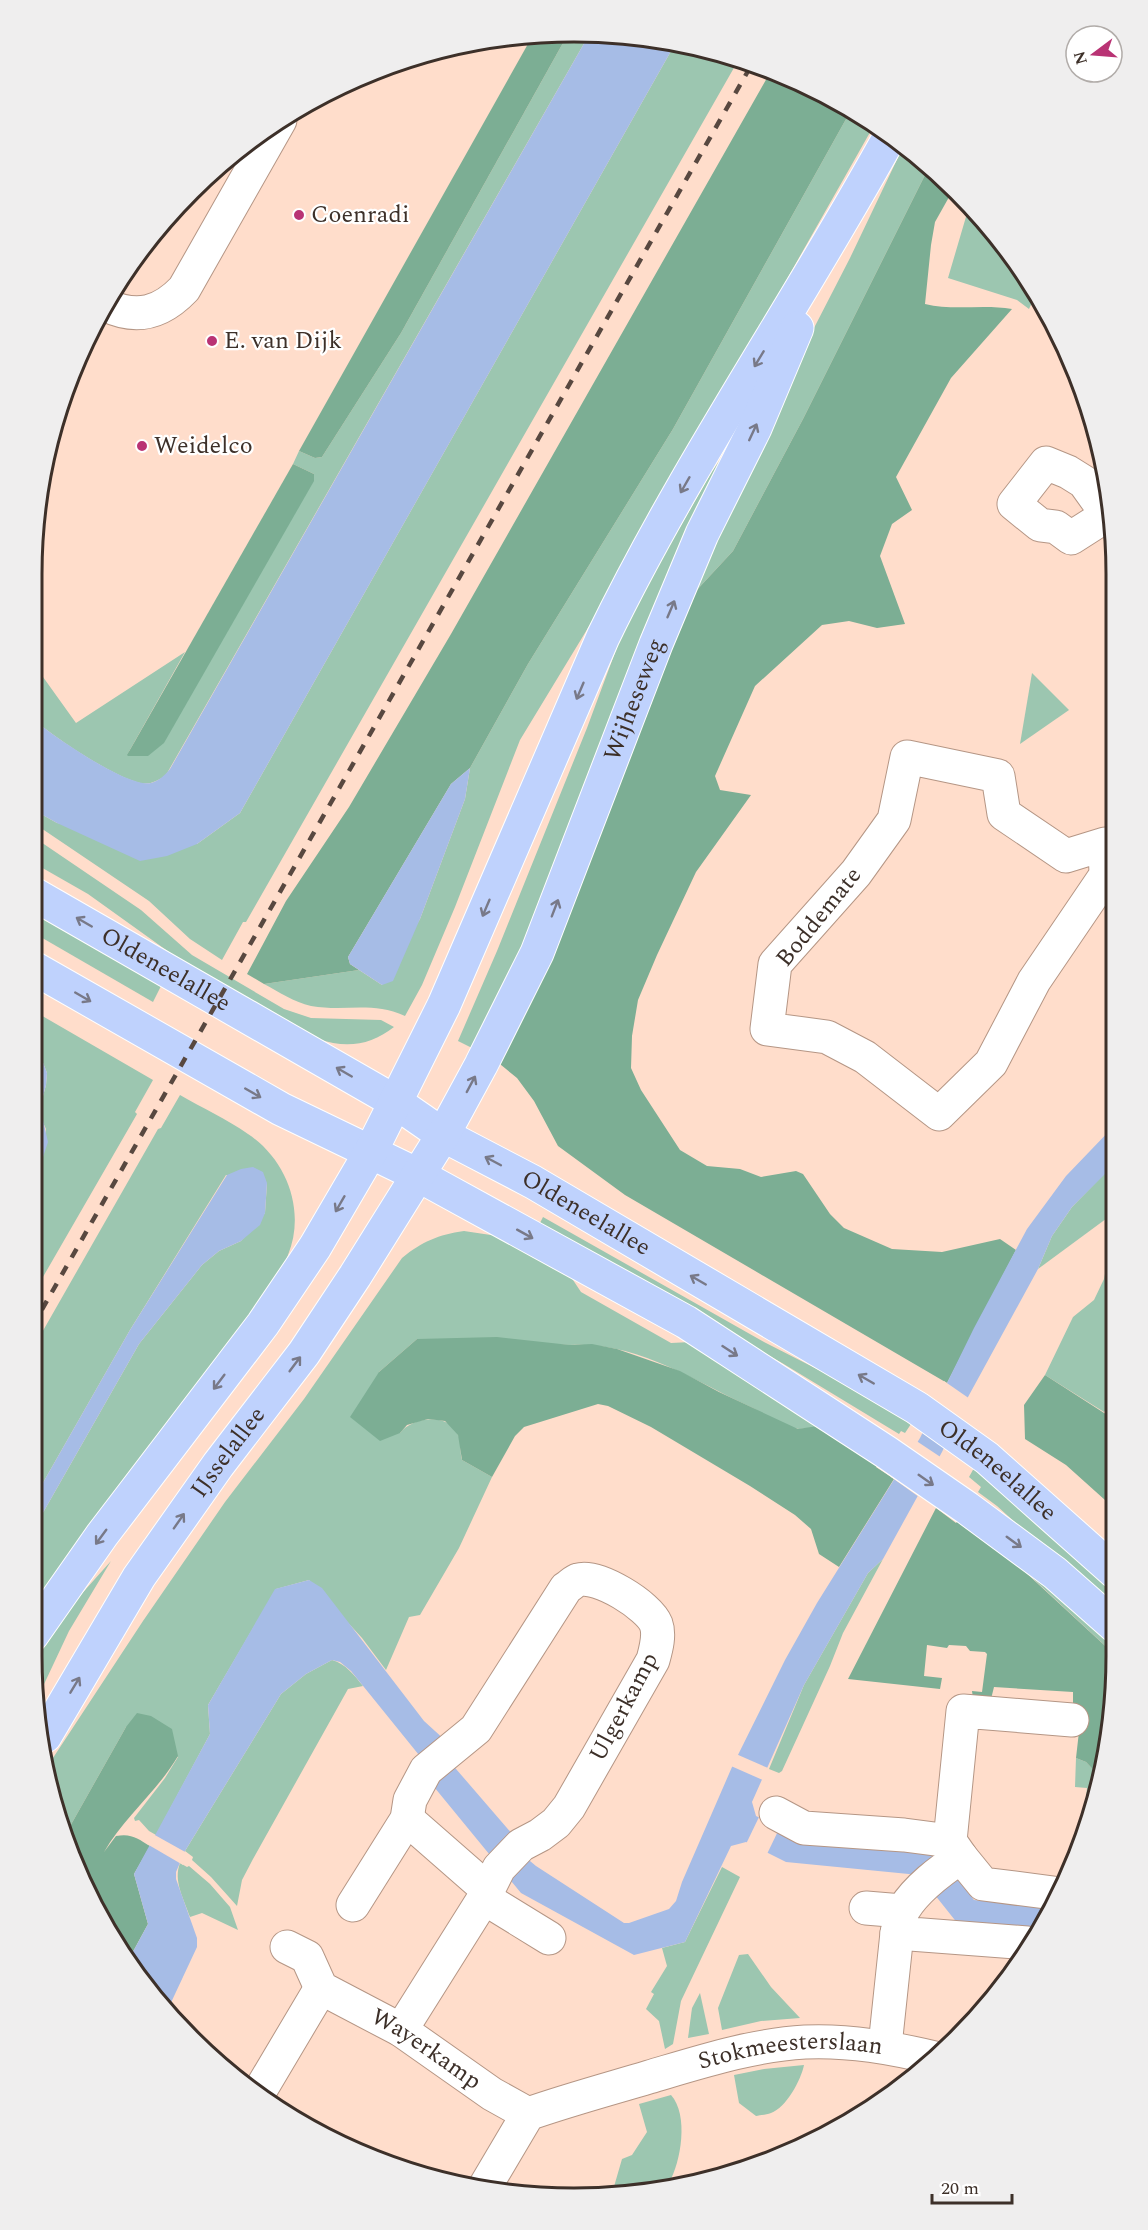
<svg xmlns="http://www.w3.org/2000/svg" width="1148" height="2230" viewBox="0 0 1148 2230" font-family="Spectral,serif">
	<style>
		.green { fill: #9cc6b0 }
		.forest { fill: #7cae94 }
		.water { fill: #a6bce6 }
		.pier { fill: #ffddcb }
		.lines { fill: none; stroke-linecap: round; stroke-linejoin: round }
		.minor-casing { stroke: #b59685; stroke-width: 35 }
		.major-casing { stroke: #fff; stroke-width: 35 }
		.minor { stroke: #fff; stroke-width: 33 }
		.major { stroke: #bfd2fd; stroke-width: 33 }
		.rail { stroke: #584840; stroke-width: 4.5; stroke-dasharray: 10 10; stroke-linecap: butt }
		.oneway { stroke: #787988 }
		.poi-dot { fill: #b93374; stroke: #fff; stroke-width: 2 }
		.labels { text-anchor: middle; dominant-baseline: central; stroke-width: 4.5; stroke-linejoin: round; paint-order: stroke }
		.poi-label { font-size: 24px; fill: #3d3029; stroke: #fff; text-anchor: start }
		.street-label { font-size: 24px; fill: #3d3029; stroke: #fff }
		.rim { fill: none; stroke: #3d3029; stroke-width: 3 }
	</style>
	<rect width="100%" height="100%" fill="#ffddcb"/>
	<g class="green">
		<path d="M590,33l-424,742c-8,6 -16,10 -26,8 -26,-6 -87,-46 -108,-65l1,-55 43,60 109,-71 -58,103 187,-281 -21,-10 6,-13 16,7 7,-1 79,-124 167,-299z"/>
		<polygon points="675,44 715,50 739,59 246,922 243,922 222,960 190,939 149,901 32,822 32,809 57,823 197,844 240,813"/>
		<path d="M850,112l23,15 -262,463 -91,150 -65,167 -33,78 -17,31c-34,-15 -59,-4 -94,-10 -17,-4 -32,-14 -47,-22l95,-14 23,15 38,-66 45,-120 5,-31 58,-104 145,-235z"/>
		<polygon points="903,147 930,165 803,419 733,551 682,606 779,396 850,258"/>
		<polygon points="968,210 971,211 1025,272 1036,294 1029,309 1017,300 948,278"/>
		<polygon points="736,436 534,934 474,1049 458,1041 497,951 587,728 620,639 658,565 711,473"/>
		<polygon points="1032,673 1069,710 1020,744"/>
		<path d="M32,836l109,74 51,45 92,54 27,9 70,2 13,7c-23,18 -47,22 -76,12l-131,-74 -99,-71 -56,-32z"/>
		<polygon points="32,909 162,984 153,1002 32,932"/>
		<polygon points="32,1010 153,1080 135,1112 137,1114 32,1296 32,1177 43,1157 46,1129 41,1118 40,1107 46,1085 47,1073 42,1060 32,1048"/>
		<path d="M180,1095c22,13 47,24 68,39 39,26 58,77 40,121 -6,16 -16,30 -25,44l-231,312v-79l107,-188 63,-79 17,-14 22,-10 24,-28 2,-30 -41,-8 -96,155 -98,172v-152l126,-221 3,-1z"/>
		<polygon points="1107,1171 1114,1189 1114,1213 1038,1269 1052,1236 1072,1207"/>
		<polygon points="543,1217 764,1342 911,1417 907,1422 911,1424 905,1433 901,1431 899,1434 782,1363 539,1225"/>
		<path d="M464,1231l40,6 63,34 14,21 90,51 20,-1 139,82c-10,1 -22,5 -31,5 -12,-1 -35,-15 -46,-21 -59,-27 -116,-67 -183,-63l-153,-6 -38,33 21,61c13,-17 51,-21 59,4 2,7 1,16 3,23l30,17 -33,71 -39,67 -11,2 -23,53 -24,-32 -53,-58 -33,9 -68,116 2,29 -54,101 -7,-4 -10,-11 -4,1 -1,-3 31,-40 13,-21 -52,-30 -62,110 -4,-6 -11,-67 94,-143 82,-119 79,-103 98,-141c21,-17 36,-23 62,-27z"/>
		<polygon points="1114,1240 1114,1398 1104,1412 1045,1375 1073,1317 1094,1300 1104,1279 1111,1242"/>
		<polygon points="974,1468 1115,1578 1115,1613 997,1506 978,1492 981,1487 969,1477"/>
		<polygon points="996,1544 1115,1639 1115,1655"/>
		<polygon points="883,1559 843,1633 830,1666 782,1771 779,1773 769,1769 804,1685 868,1573"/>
		<polygon points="111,1561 69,1631 38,1697 33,1664 77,1599"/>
		<path d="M332,1660c14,4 22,15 31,26l-15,3 -95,170 -11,21 -5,26 -26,-29 -19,-17 1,-3 -8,-6 96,-157 25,-20z"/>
		<polygon points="1076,1758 1086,1762 1101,1778 1098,1797 1082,1839 1087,1788 1075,1787"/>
		<path d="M180,1863l7,4 2,-1 21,18 20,23 8,23 -36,-17 -12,4c-6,-18 -17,-36 -10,-54z"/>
		<polygon points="722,1867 740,1877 681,2001 673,2044 665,2049 659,2021 646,2009 654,1994 651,1992 667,1966 662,1948 685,1942"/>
		<polygon points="748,1954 771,1987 800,2018 761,2021 722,2030 718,2008 739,1955"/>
		<polygon points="700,1993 709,2034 688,2038 692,2008"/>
		<path d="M804,2065c-3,15 -18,43 -33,48 -5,2 -11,2 -15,3l-17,-13 -5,-28 30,-6z"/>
		<path d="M671,2095c18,20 10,67 -2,88l-58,14 11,-38 10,-4 15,-23 -8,-28z"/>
	</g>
	<g class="forest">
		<polygon points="568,34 401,333 322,457 315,458 299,451 533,35"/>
		<polygon points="771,71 814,88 850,112 673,429 528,664 470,768 451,784 348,957 350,964 359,970 264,984 247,974 286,901 349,807 451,634"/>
		<path d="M930,165l23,25 -18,32 -4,23 -6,59c28,7 58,0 87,5l-61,69 -55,99 16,33 -20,14 -12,32 25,68 -28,4 -28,-7 -27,4 -67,61 -40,90 5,14 31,5 -55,77 -39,83 -19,45 -6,36 -1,32 10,22 39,60 27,16 33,3 21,8 35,-6 7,3 27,40 14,14 48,21 50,3 58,-13 16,11 -69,133 -322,-188 -67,-49 -24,-45 -17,-23 -22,-18 187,-454 51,-55 70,-132z"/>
		<polygon points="293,464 314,474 314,481 164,743 148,756 128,756 127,755"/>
		<polygon points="497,1337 570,1345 592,1344 617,1349 680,1371 719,1392 798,1429 830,1424 878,1464 876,1467 894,1479 839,1567 819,1554 811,1529 795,1515 750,1486 651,1427 608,1406 598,1404 524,1427 515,1436 492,1477 462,1460 458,1435 445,1421 428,1419 407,1425 400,1433 380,1441 350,1417 379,1372 417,1339"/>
		<polygon points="1045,1375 1115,1420 1115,1509 1066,1465 1025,1439 1024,1405"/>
		<polygon points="936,1508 956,1523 959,1519 996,1545 1115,1655 1115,1691 1101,1778 1086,1762 1076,1758 1081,1714 1073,1710 1073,1692 994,1687 990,1703 973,1698 972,1691 982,1692 987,1654 985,1652 970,1651 966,1646 949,1645 947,1648 927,1645 924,1676 942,1678 940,1689 848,1679"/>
		<path d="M137,1713l14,3 21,13 6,27c-21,36 -54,61 -74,96l12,-16c16,-3 22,3 34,10l-16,28 14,50 -19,35 -65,-122 62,-110z"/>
	</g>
	<g class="water">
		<path d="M590,33h20l65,11 -435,769 -43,31 -30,12 -27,5 -83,-38 -25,-14v-91c19,17 96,70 119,65 8,-2 14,-8 19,-14z"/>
		<polygon points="470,768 465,799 420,919 393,981 382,985 350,964 348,957 451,784"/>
		<polygon points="32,1048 42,1060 47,1073 46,1085 40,1107 48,1142 43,1157 32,1177"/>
		<polygon points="1114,1126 1114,1165 1072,1207 1052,1236 1038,1269 968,1397 942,1452 883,1559 868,1573 804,1685 752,1802 756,1816 792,1833 931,1847 974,1900 1052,1908 1032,1936 962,1929 919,1875 786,1862 746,1842 731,1846 685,1942 634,1955 521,1893 430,1782 423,1760 351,1671 340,1662 332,1660 306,1674 281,1694 185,1851 176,1872 176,1879 197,1938 197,1947 168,2009 144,1987 129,1959 148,1924 134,1874 210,1734 208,1705 275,1589 309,1580 322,1588 424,1721 446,1741 450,1762 514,1836 524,1856 536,1866 624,1923 629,1923 669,1909 676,1901 682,1882 732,1767 785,1660 817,1603 920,1438 974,1328 1027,1229 1066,1176"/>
		<polygon points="253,1167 263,1172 267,1183 265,1213 260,1225 241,1241 219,1251 202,1265 139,1344 32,1532 32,1502 130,1330 227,1175 241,1169"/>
	</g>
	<g class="pier">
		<polygon points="944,1381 970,1399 947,1449 934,1401"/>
		<polygon points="915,1440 942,1458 919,1497 891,1477"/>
		<polygon points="736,1754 768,1768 765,1781 731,1766"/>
		<polygon points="760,1815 781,1825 767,1854 746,1844"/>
		<polygon points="153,1834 187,1853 183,1865 147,1844"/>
	</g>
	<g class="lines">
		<g class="minor-casing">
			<g id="minor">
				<path d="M106,305c31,15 55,8 78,-16l96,-169"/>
				<polyline points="1107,515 1071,538 1056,527 1040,525 1014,504 1046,463 1068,472 1084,482 1112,521"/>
				<polygon points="907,757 998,776 1004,814 1066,856 1105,844 1106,875 1034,981 991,1063 939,1114 865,1057 827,1037 767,1029 775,964 856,873 894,820"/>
				<polyline points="776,1813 804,1828 904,1835 950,1841"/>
				<polyline points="407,1819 487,1889"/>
				<polyline points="961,1857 983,1884 1061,1894"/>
				<polyline points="484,1898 549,1938"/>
				<path d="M353,1905l54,-86 3,-19 16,-30 50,-41 90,-141c4,-2 8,-7 12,-8 20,-6 71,26 78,44 4,11 0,25 -3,36l-84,147 -13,16 -16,12 -19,10 -22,23 -15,30 -83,132"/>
				<polyline points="866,1908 902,1911"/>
				<path d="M1027,1943l-130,-10c2,-8 3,-17 7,-24 13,-21 36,-38 57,-52l-11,-16 13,-130 109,9"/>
				<path id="s1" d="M287,1947l20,10 14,31 80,42 91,64 36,20"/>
				<polyline points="885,2046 897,1933"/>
				<polyline points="258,2094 321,1988"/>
				<path id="s2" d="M486,2185l42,-71c40,-14 81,-25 121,-37 51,-15 103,-32 156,-35 45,-2 87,6 130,16"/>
			</g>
		</g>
		<g class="major-casing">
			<g id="major">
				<path id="s3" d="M32,893l362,208 49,34 90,47 384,226 70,50 128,114"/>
				<polyline points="32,967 281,1109 418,1175 686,1322 886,1452 967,1508 1055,1573 1115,1626"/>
				<path d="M32,1635l70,-100 161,-211 52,-77 55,-94 74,-148 159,-368c84,-173 194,-332 286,-499"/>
				<path id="s4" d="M45,1736l94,-159 79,-112 86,-112 51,-77 88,-141 38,-70 56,-112 119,-309 46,-110 53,-106 42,-100"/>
			</g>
		</g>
		<use href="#minor" class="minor"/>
		<use href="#major" class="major"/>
		<polyline class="rail" points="32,1327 752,64"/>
	</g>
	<defs><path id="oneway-shaft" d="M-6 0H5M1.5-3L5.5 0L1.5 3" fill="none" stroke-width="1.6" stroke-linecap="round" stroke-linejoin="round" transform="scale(1.5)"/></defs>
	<g class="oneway">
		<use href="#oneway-shaft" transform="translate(759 359) rotate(121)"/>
		<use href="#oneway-shaft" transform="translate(753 432) rotate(-65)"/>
		<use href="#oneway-shaft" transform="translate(685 485) rotate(120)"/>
		<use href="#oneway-shaft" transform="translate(671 609) rotate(-67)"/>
		<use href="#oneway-shaft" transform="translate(580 691) rotate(113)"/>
		<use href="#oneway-shaft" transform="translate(486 908) rotate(113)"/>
		<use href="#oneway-shaft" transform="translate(555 908) rotate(-69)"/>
		<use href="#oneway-shaft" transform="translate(84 922) rotate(-150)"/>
		<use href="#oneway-shaft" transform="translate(83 997) rotate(30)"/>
		<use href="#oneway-shaft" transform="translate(344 1072) rotate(-150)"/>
		<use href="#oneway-shaft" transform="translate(471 1084) rotate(-62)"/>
		<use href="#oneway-shaft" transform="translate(253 1093) rotate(30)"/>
		<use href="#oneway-shaft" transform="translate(493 1161) rotate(-152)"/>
		<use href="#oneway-shaft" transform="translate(340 1204) rotate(120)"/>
		<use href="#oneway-shaft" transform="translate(525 1234) rotate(29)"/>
		<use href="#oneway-shaft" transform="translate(698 1280) rotate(-150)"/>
		<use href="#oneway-shaft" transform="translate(730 1351) rotate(33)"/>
		<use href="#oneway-shaft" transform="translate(295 1364) rotate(-53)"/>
		<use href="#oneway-shaft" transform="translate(866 1379) rotate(-150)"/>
		<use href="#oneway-shaft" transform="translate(219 1382) rotate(127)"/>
		<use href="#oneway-shaft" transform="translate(926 1480) rotate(35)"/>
		<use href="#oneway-shaft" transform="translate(179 1521) rotate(-55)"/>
		<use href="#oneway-shaft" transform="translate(101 1537) rotate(126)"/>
		<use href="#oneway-shaft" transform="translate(1014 1542) rotate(36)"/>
		<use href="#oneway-shaft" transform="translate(75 1685) rotate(-59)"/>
	</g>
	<g class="poi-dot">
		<circle cx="299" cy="215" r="6"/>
		<circle cx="212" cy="341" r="6"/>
		<circle cx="142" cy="446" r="6"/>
	</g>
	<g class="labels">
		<g class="poi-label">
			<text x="311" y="215">Coenradi</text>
			<text x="224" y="341">E. van Dijk</text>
			<text x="154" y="446">Weidelco</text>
		</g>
		<g class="street-label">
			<text stroke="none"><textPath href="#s4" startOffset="1198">Wijheseweg</textPath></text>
			<text transform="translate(819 917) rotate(-51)">Boddemate</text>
			<text stroke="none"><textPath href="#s3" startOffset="154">Oldeneelallee</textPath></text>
			<text stroke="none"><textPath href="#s3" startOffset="640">Oldeneelallee</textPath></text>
			<text stroke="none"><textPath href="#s4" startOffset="338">IJsselallee</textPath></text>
			<text stroke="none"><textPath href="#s3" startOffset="1126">Oldeneelallee</textPath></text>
			<text transform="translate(624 1707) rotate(-62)">Ulgerkamp</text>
			<text stroke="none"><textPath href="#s1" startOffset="178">Wayerkamp</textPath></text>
			<text stroke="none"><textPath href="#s2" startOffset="354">Stokmeesterslaan</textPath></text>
		</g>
	</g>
	<path d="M0 0H1148V2230H0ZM574 42H574A532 532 0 0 1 1106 574V1656A532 532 0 0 1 574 2188H574A532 532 0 0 1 42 1656V574A532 532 0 0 1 574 42Z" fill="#efeeee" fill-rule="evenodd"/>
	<path class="rim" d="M574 42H574A532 532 0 0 1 1106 574V1656A532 532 0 0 1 574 2188H574A532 532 0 0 1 42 1656V574A532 532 0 0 1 574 42Z"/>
	<g transform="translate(1094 54) rotate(254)"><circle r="28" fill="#ffffff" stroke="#b1aca9" stroke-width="1.5"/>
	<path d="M0-4.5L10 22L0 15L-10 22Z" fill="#b93374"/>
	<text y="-9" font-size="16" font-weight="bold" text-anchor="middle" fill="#3d3029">N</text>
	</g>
	<path d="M932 2194v9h80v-9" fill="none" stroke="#3d3029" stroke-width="3"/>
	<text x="941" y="2194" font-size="18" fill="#3d3029" stroke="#ffffff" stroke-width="4.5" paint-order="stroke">20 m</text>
</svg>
